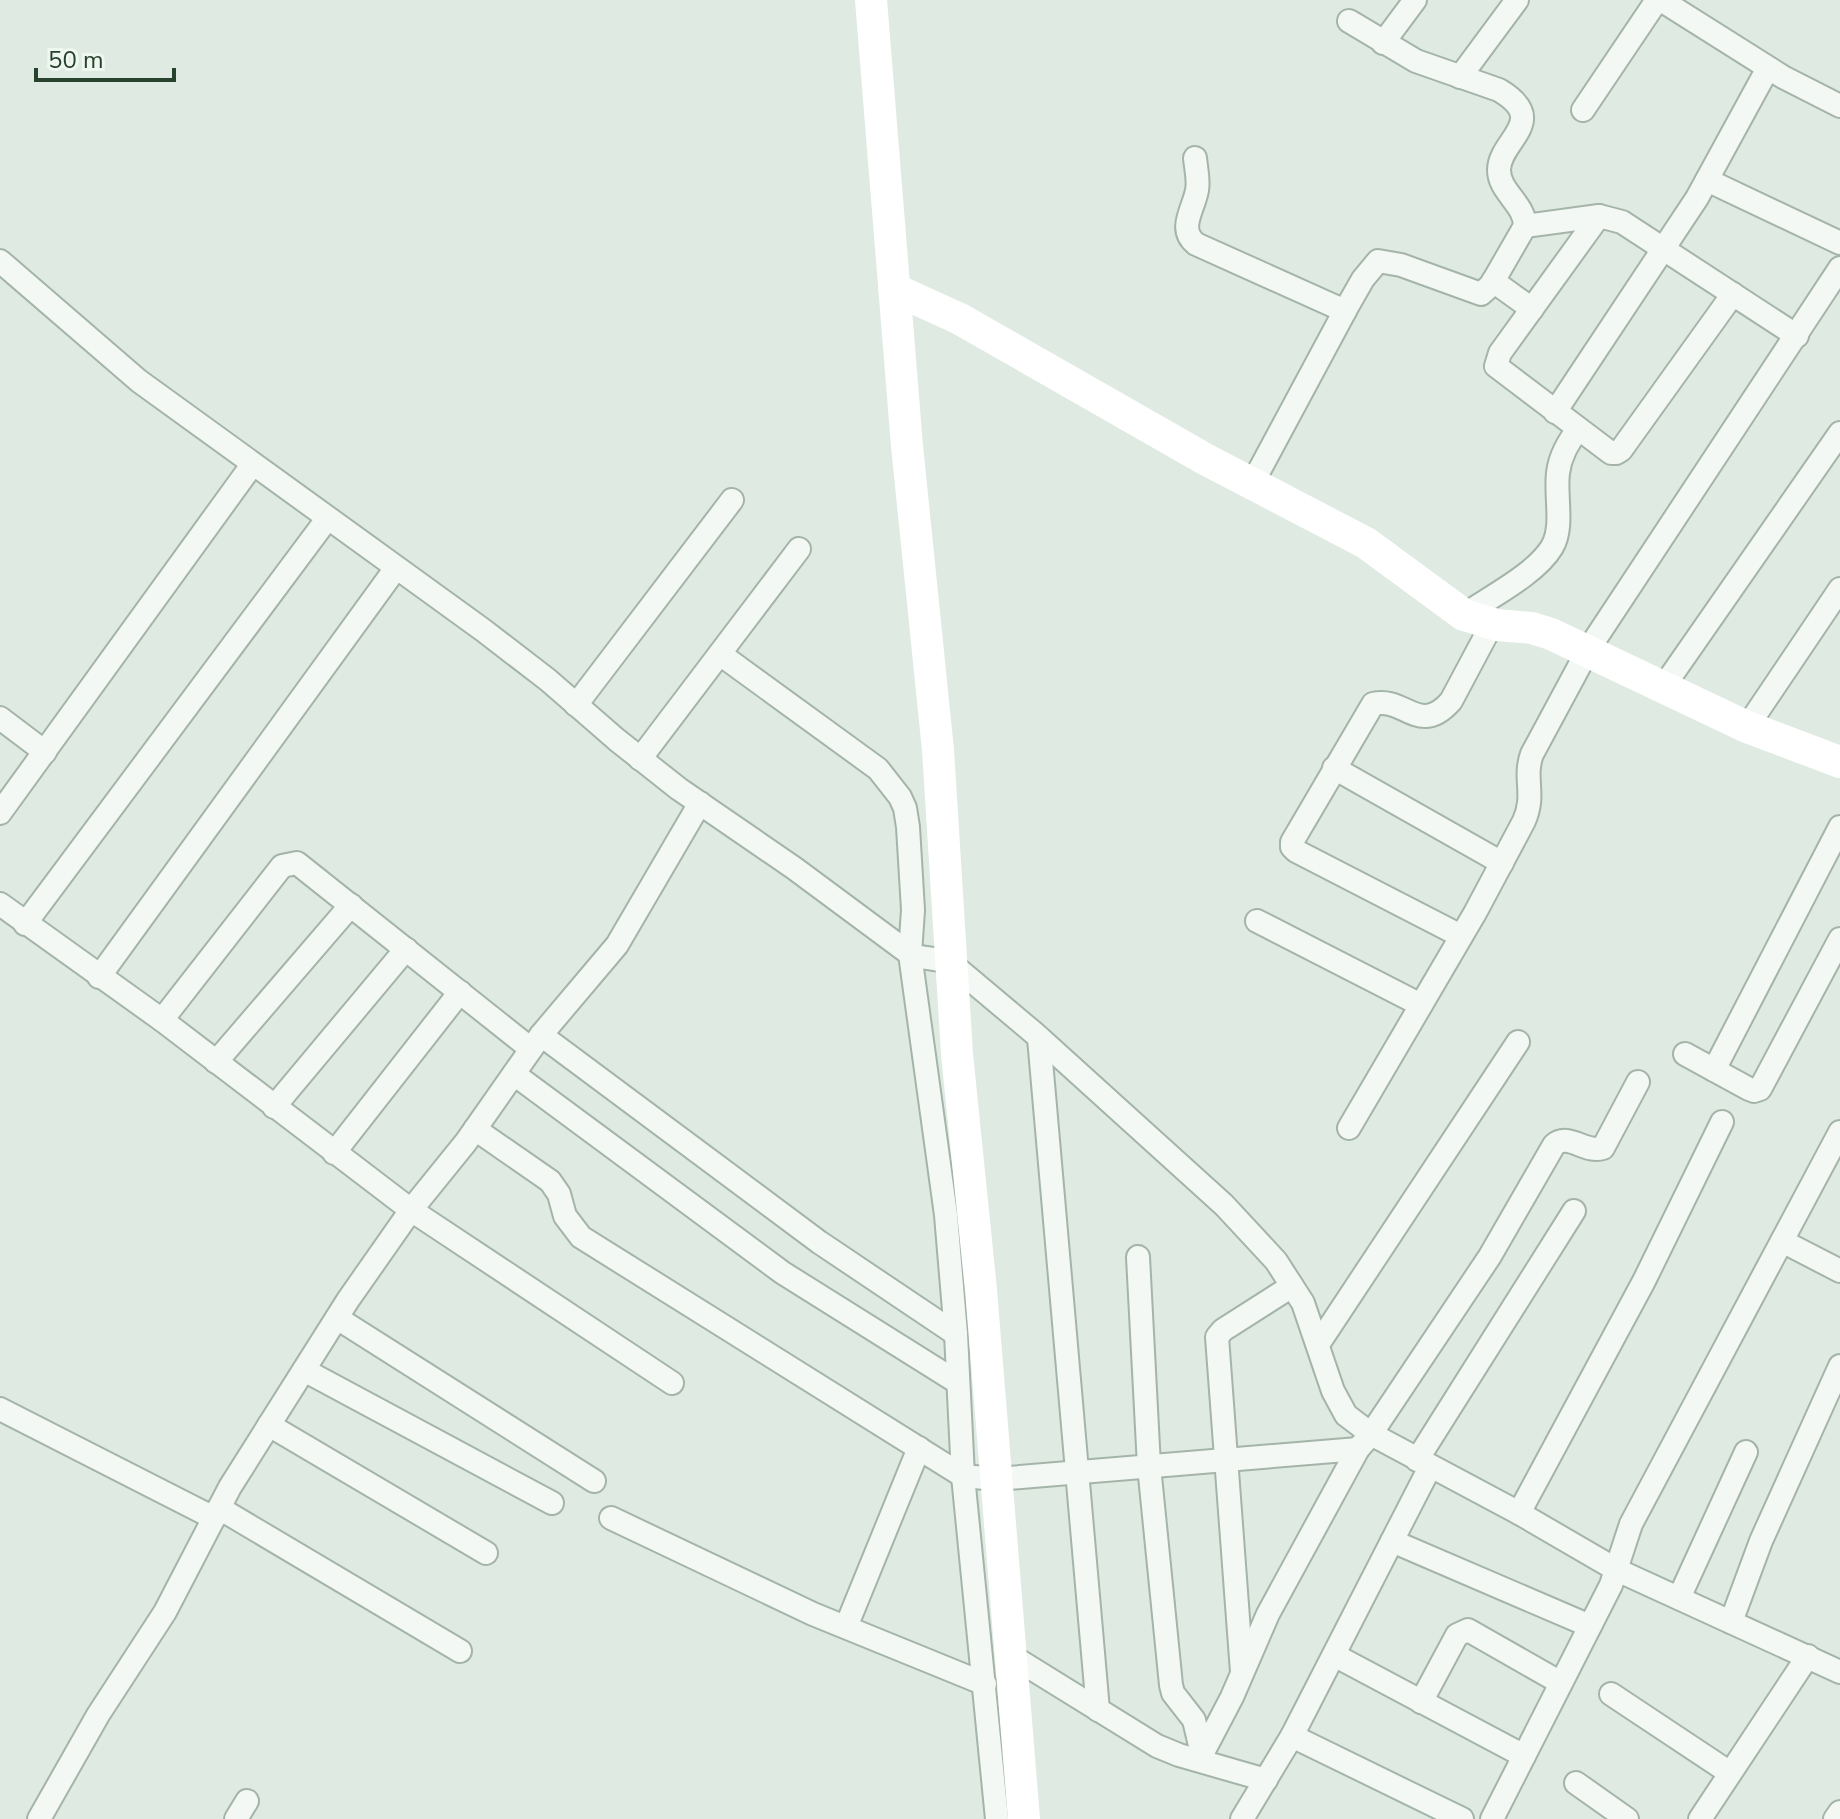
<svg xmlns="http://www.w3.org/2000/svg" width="1840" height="1819" viewBox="0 0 1840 1819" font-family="'Nunito Sans',sans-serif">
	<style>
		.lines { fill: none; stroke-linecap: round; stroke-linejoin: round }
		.street-casing { stroke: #a4b4a8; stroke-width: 26 }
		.street { stroke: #f3f8f4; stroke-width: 22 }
		.secondary { stroke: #fff; stroke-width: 32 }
	</style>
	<rect width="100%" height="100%" fill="#dfeae2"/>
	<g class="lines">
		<g class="street-casing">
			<g id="street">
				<polyline points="1661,0 1783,77 1840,106"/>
				<polyline points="1383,43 1415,0"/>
				<polyline points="1460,77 1517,0"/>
				<polyline points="1583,110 1657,0"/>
				<path d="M1195,158c1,11 4,22 2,32 -3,19 -20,39 -1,54l149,67"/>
				<polyline points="1707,180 1840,243"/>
				<polyline points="1599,216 1500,353 1496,366 1611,453 1616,453 1621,450 1733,294"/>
				<polyline points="1525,226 1599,216 1622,222 1797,336"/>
				<path d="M0,261l139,120 344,249 65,50 69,60 62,49 115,79 116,86c14,6 30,3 43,11l81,68 190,172 52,56 27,42 30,88 13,24 25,19 148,79 98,57 223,102"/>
				<polyline points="1493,281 1532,309"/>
				<polyline points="1555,412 1697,198 1768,68"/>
				<path d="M1252,484l95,-177 16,-28 15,-18 23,4 80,29 10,-9 34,-59c0,-22 -26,-34 -26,-56 0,-30 52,-49 0,-80l-83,-29 -67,-40"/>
				<path d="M1464,615c26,-18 72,-41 88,-68 12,-20 3,-51 6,-74 2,-17 10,-30 20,-44"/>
				<polyline points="720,654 878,769 900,797 905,808 908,827 913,910 910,954 946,1215 956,1334 963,1476 997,1819"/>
				<polyline points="1664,686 1840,433"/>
				<polyline points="576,705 732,500"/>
				<polyline points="0,718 45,752"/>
				<polyline points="1747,727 1840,589"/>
				<polyline points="640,759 799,549"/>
				<polyline points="1334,768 1502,863"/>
				<polyline points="0,813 252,465"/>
				<polyline points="0,904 162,1020 411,1210 672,1383"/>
				<polyline points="1257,921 1421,1005"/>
				<polyline points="25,924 327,519"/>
				<path d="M1461,936l-165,-85 -4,-4v-5l81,-138c32,-8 46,33 78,-3l41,-77"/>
				<polyline points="99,977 396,568"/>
				<polyline points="162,1020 282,866 297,863 531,1049"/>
				<polyline points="541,1035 819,1242 956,1334"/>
				<polyline points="1039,1038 1098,1710"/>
				<polyline points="1685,1054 1749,1089 1754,1091 1760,1089 1840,939"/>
				<polyline points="216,1062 351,905"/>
				<polyline points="1714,1070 1840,827"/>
				<polyline points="514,1074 783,1273 957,1382"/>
				<polyline points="274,1107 406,949"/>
				<path d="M1349,1128l126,-215 49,-92c12,-27 -1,-42 8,-67l56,-104 252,-382"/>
				<polyline points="475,1129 550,1181 559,1194 565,1216 581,1237 963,1476 996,1479 1358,1449"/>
				<polyline points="334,1153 460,992"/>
				<polyline points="1782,1241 1840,1271"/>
				<polyline points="1138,1257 1149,1466 1171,1685 1173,1693 1194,1720 1202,1754"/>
				<polyline points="337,1318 594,1481"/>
				<polyline points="1319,1343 1518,1042"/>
				<polyline points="304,1370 552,1503"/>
				<polyline points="0,1409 214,1518"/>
				<polyline points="269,1425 486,1553"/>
				<polyline points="1417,1460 1574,1211"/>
				<polyline points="219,1508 460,1651"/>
				<polyline points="1519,1513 1644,1281 1722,1122"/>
				<polyline points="611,1518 813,1614 985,1684"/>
				<polyline points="1392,1541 1590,1626"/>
				<polyline points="1679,1598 1746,1452"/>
				<polyline points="1731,1622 1761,1541 1840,1366"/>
				<polyline points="846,1627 919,1448"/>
				<polyline points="1010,1655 1157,1746 1179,1755 1266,1780"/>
				<polyline points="1334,1655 1524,1756"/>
				<polyline points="1242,1672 1217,1337 1223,1330 1292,1286"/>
				<polyline points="1611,1694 1730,1773"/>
				<polyline points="1421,1702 1457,1635 1468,1630 1561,1683"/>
				<polyline points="1292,1736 1462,1819"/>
				<path d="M1199,1760l33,-63 36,-83 90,-165 13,-15 119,-178 64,-111c15,-13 31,9 49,3l35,-66"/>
				<polyline points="1576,1783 1627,1819"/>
				<polyline points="39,1819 98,1715 165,1612 230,1487 348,1300 411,1210 466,1142 541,1035 617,945 700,803"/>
				<polyline points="236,1819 247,1801"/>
				<polyline points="1242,1819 1292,1736 1430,1467"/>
				<polyline points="1492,1819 1611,1585 1631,1524 1840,1132"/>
				<polyline points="1700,1819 1808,1656"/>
				<polyline points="1835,1819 1840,1812"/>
			</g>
		</g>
		<use href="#street" class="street"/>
		<g class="secondary">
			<polyline points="871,0 907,446 938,750 957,1054 981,1290 1024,1819"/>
			<polyline points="894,289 960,319 1205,459 1366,543 1464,615 1497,625 1532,628 1551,634 1747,727 1840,762"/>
		</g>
	</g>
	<path d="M36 68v12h138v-12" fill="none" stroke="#27422d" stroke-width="4"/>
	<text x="48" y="68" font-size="24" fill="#27422d" stroke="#eff7f1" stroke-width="6" paint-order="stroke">50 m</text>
</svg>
